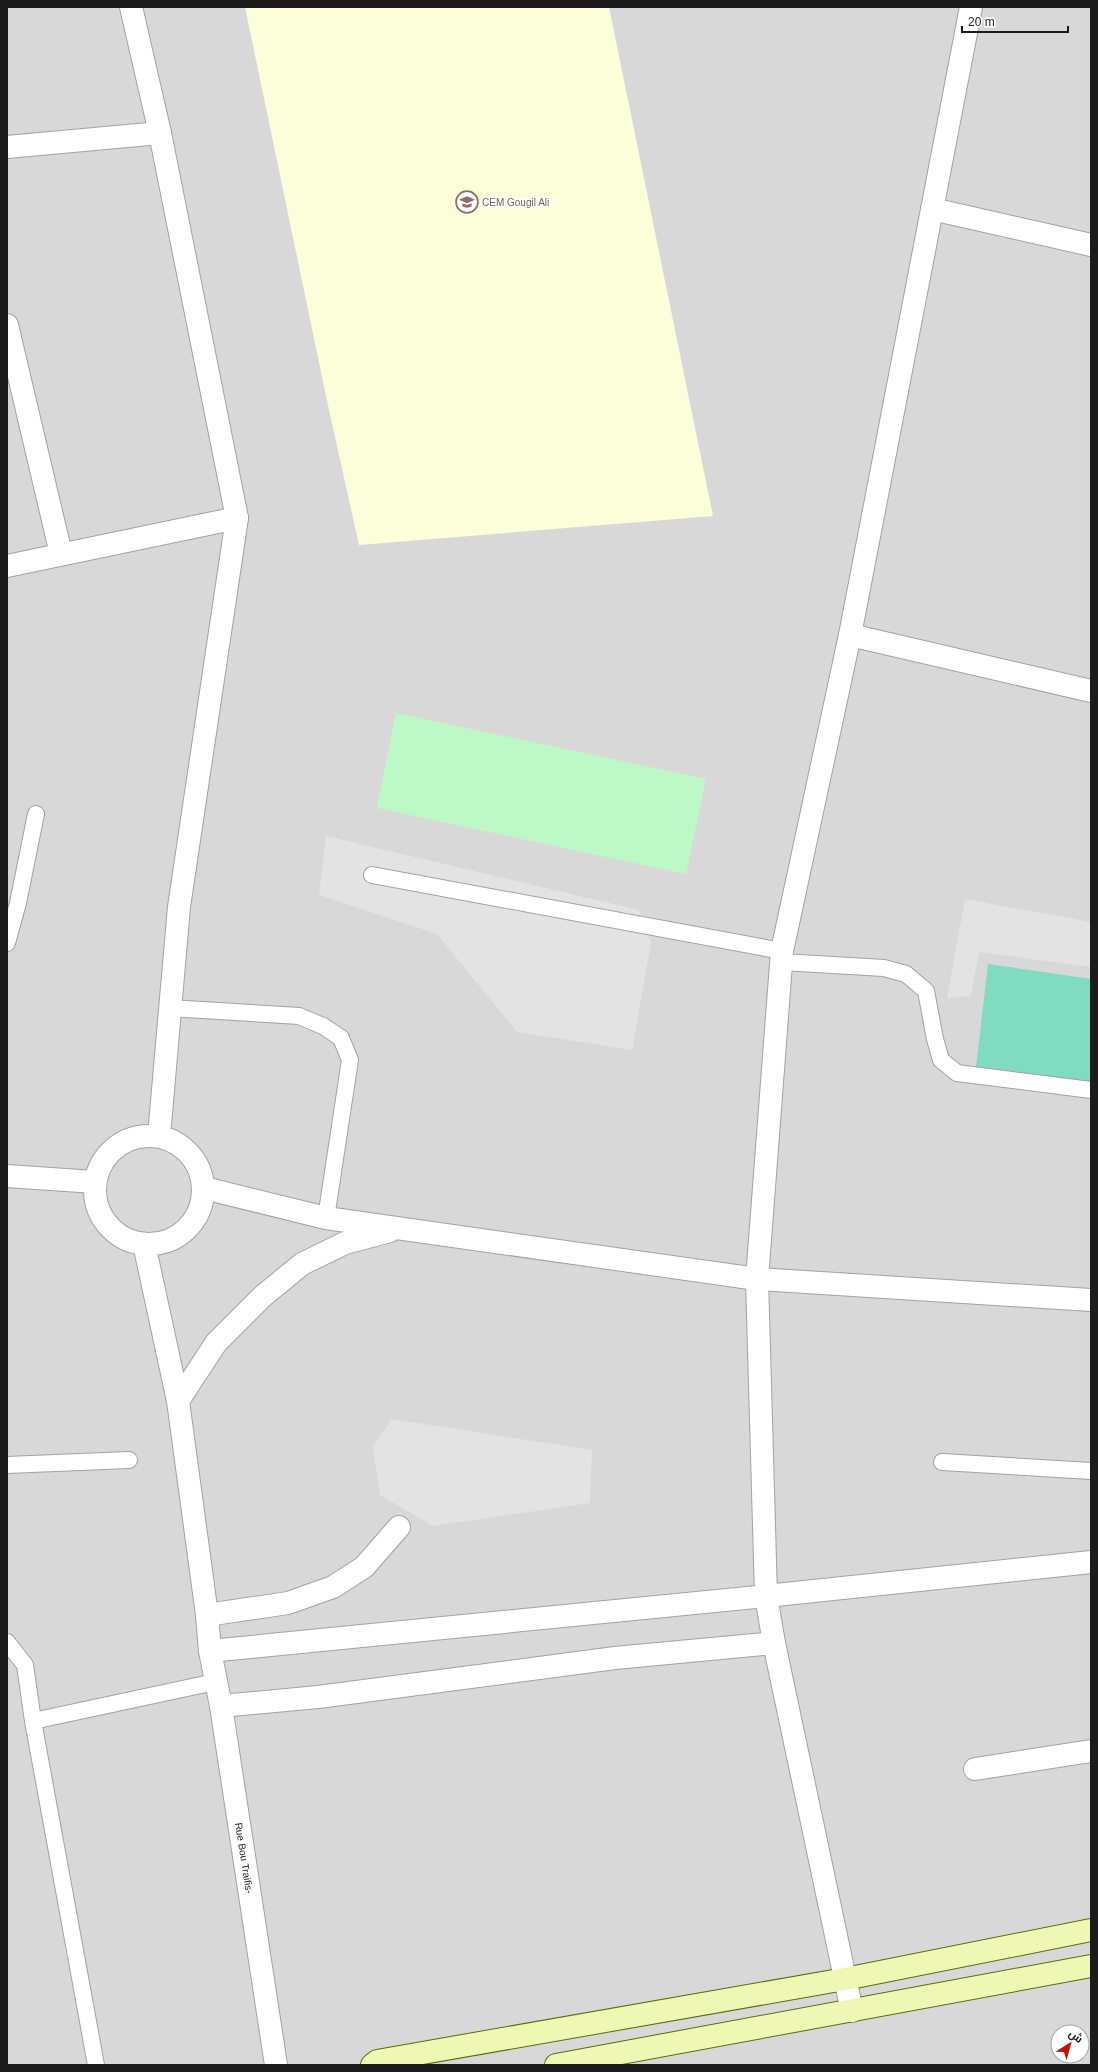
<svg xmlns="http://www.w3.org/2000/svg" width="1098" height="2072" viewBox="0 0 1098 2072" font-family="Helvetica,Cairo,sans-serif">
	<style>
		.residential { fill: #d9d8d8; fill-rule: evenodd }
		.education { fill: #fbfed8 }
		.park { fill: #bdf8c7 }
		.pitch { fill: #7fdcc0 }
		.parking { fill: #e3e3e3 }
		.lines { fill: none; stroke-linecap: round; stroke-linejoin: round }
		.lane-casing { stroke: #a2a2a2; stroke-width: 18 }
		.street-casing { stroke: #a2a2a2; stroke-width: 24 }
		.secondary-casing { stroke: #5a6e06; stroke-width: 24 }
		.lane { stroke: #fff; stroke-width: 16 }
		.street { stroke: #fff; stroke-width: 22 }
		.secondary { stroke: #eef8b4; stroke-width: 22 }
		.labels { text-anchor: middle; dominant-baseline: central; stroke-width: 3; stroke-linejoin: round; paint-order: stroke }
		.education-label { font-size: 10px; fill: #785e54; stroke: #fff; text-anchor: start }
		.street-label { font-size: 10px; fill: #1b1b1b; stroke: #fff }
	</style>
	<rect width="100%" height="100%" fill="#edeae1"/>
	<path class="residential" d="M7,7h1084v2058h-1084zM1058,2032h24v24h-24z"/>
	<polygon class="education" points="245,7 609,7 713,516 359,545 326,396"/>
	<polygon class="park" points="396,713 706,779 686,874 377,808"/>
	<polygon class="pitch" points="988,964 1091,979 1091,1087 975,1076"/>
	<g class="parking">
		<polygon points="326,836 639,910 651,943 632,1050 517,1032 437,934 319,895"/>
		<polygon points="965,899 1091,922 1091,967 979,952 971,996 947,998"/>
		<polygon points="392,1419 592,1450 590,1503 433,1526 380,1495 373,1447"/>
	</g>
	<g class="lines">
		<g class="lane-casing">
			<g id="lane">
				<polyline points="372,875 782,951"/>
				<polyline points="7,943 18,903 36,814"/>
				<polyline points="782,962 884,968 906,974 926,991 935,1039 941,1060 957,1073 1091,1090"/>
				<polyline points="169,1008 299,1016 323,1026 341,1038 350,1060 326,1218"/>
				<polyline points="942,1462 1091,1471"/>
				<polyline points="7,1465 129,1460"/>
				<polyline points="7,1642 25,1665 33,1721 96,2065"/>
				<polyline points="33,1721 215,1682"/>
			</g>
		</g>
		<g class="street-casing">
			<g id="street">
				<polyline points="131,7 160,133 237,518 179,907 159,1136"/>
				<polyline points="7,147 160,133"/>
				<polyline points="932,209 1091,245"/>
				<polyline points="7,325 61,554"/>
				<polyline points="7,566 237,518"/>
				<polyline points="850,635 1091,691"/>
				<circle cx="149" cy="1190" r="54"/>
				<polyline points="7,1176 95,1182"/>
				<polyline points="204,1188 326,1218 757,1279 1091,1300"/>
				<polyline points="144,1244 178,1401 207,1615 210,1651 221,1706 276,2065"/>
				<polyline points="178,1401 216,1343 263,1296 302,1264 345,1243 390,1231"/>
				<polyline points="207,1615 288,1603 333,1587 364,1567 399,1527"/>
				<polyline points="210,1651 766,1596 1091,1562"/>
				<polyline points="221,1706 318,1697 615,1658 774,1643"/>
				<polyline points="975,1769 1091,1751"/>
				<polyline points="852,2011 774,1643 766,1596 757,1279 782,951 850,635 971,7"/>
			</g>
		</g>
		<g class="secondary-casing">
			<g id="secondary">
				<polyline points="372,2065 377,2061 845,1979 1091,1930"/>
				<polyline points="556,2065 1091,1966"/>
			</g>
		</g>
		<use href="#lane" class="lane"/>
		<use href="#street" class="street"/>
		<use href="#secondary" class="secondary"/>
	</g>
	<defs>
		<g id="school-ring" transform="scale(1.15)"><circle r="9.5" fill="#fff" stroke="#8d6e63" stroke-width="1.5"/><path d="M0-5L7-2L0 1L-7-2ZM-4 1L0 2.5L4 1V4Q0 6-4 4Z" fill="#8d6e63"/></g>
	</defs>
	<g fill-rule="evenodd">
		<use href="#school-ring" x="467" y="202"/>
	</g>
	<g class="labels">
		<g class="education-label">
			<text x="482" y="202">CEM Gougil Ali</text>
		</g>
		<g class="street-label">
			<text transform="translate(244 1858) rotate(81)">Rue Bou Traifis-</text>
		</g>
	</g>
	<rect width="1098" height="2072" fill="none" stroke="#1b1b1b" stroke-width="16"/>
	<g transform="translate(1070 2044) rotate(37)"><circle r="19" fill="#ffffff" stroke="#a4a4a4"/>
	<path d="M0-3L7 15L0 10L-7 15Z" fill="#c31403"/>
	<text y="-6" font-size="11" font-weight="bold" text-anchor="middle" fill="#1b1b1b">ش</text>
	</g>
	<path d="M962 26v6h106v-6" fill="none" stroke="#1b1b1b" stroke-width="2"/>
	<text x="968" y="26" font-size="12" fill="#1b1b1b" stroke="#ffffff" stroke-width="3" paint-order="stroke">20 m</text>
</svg>
